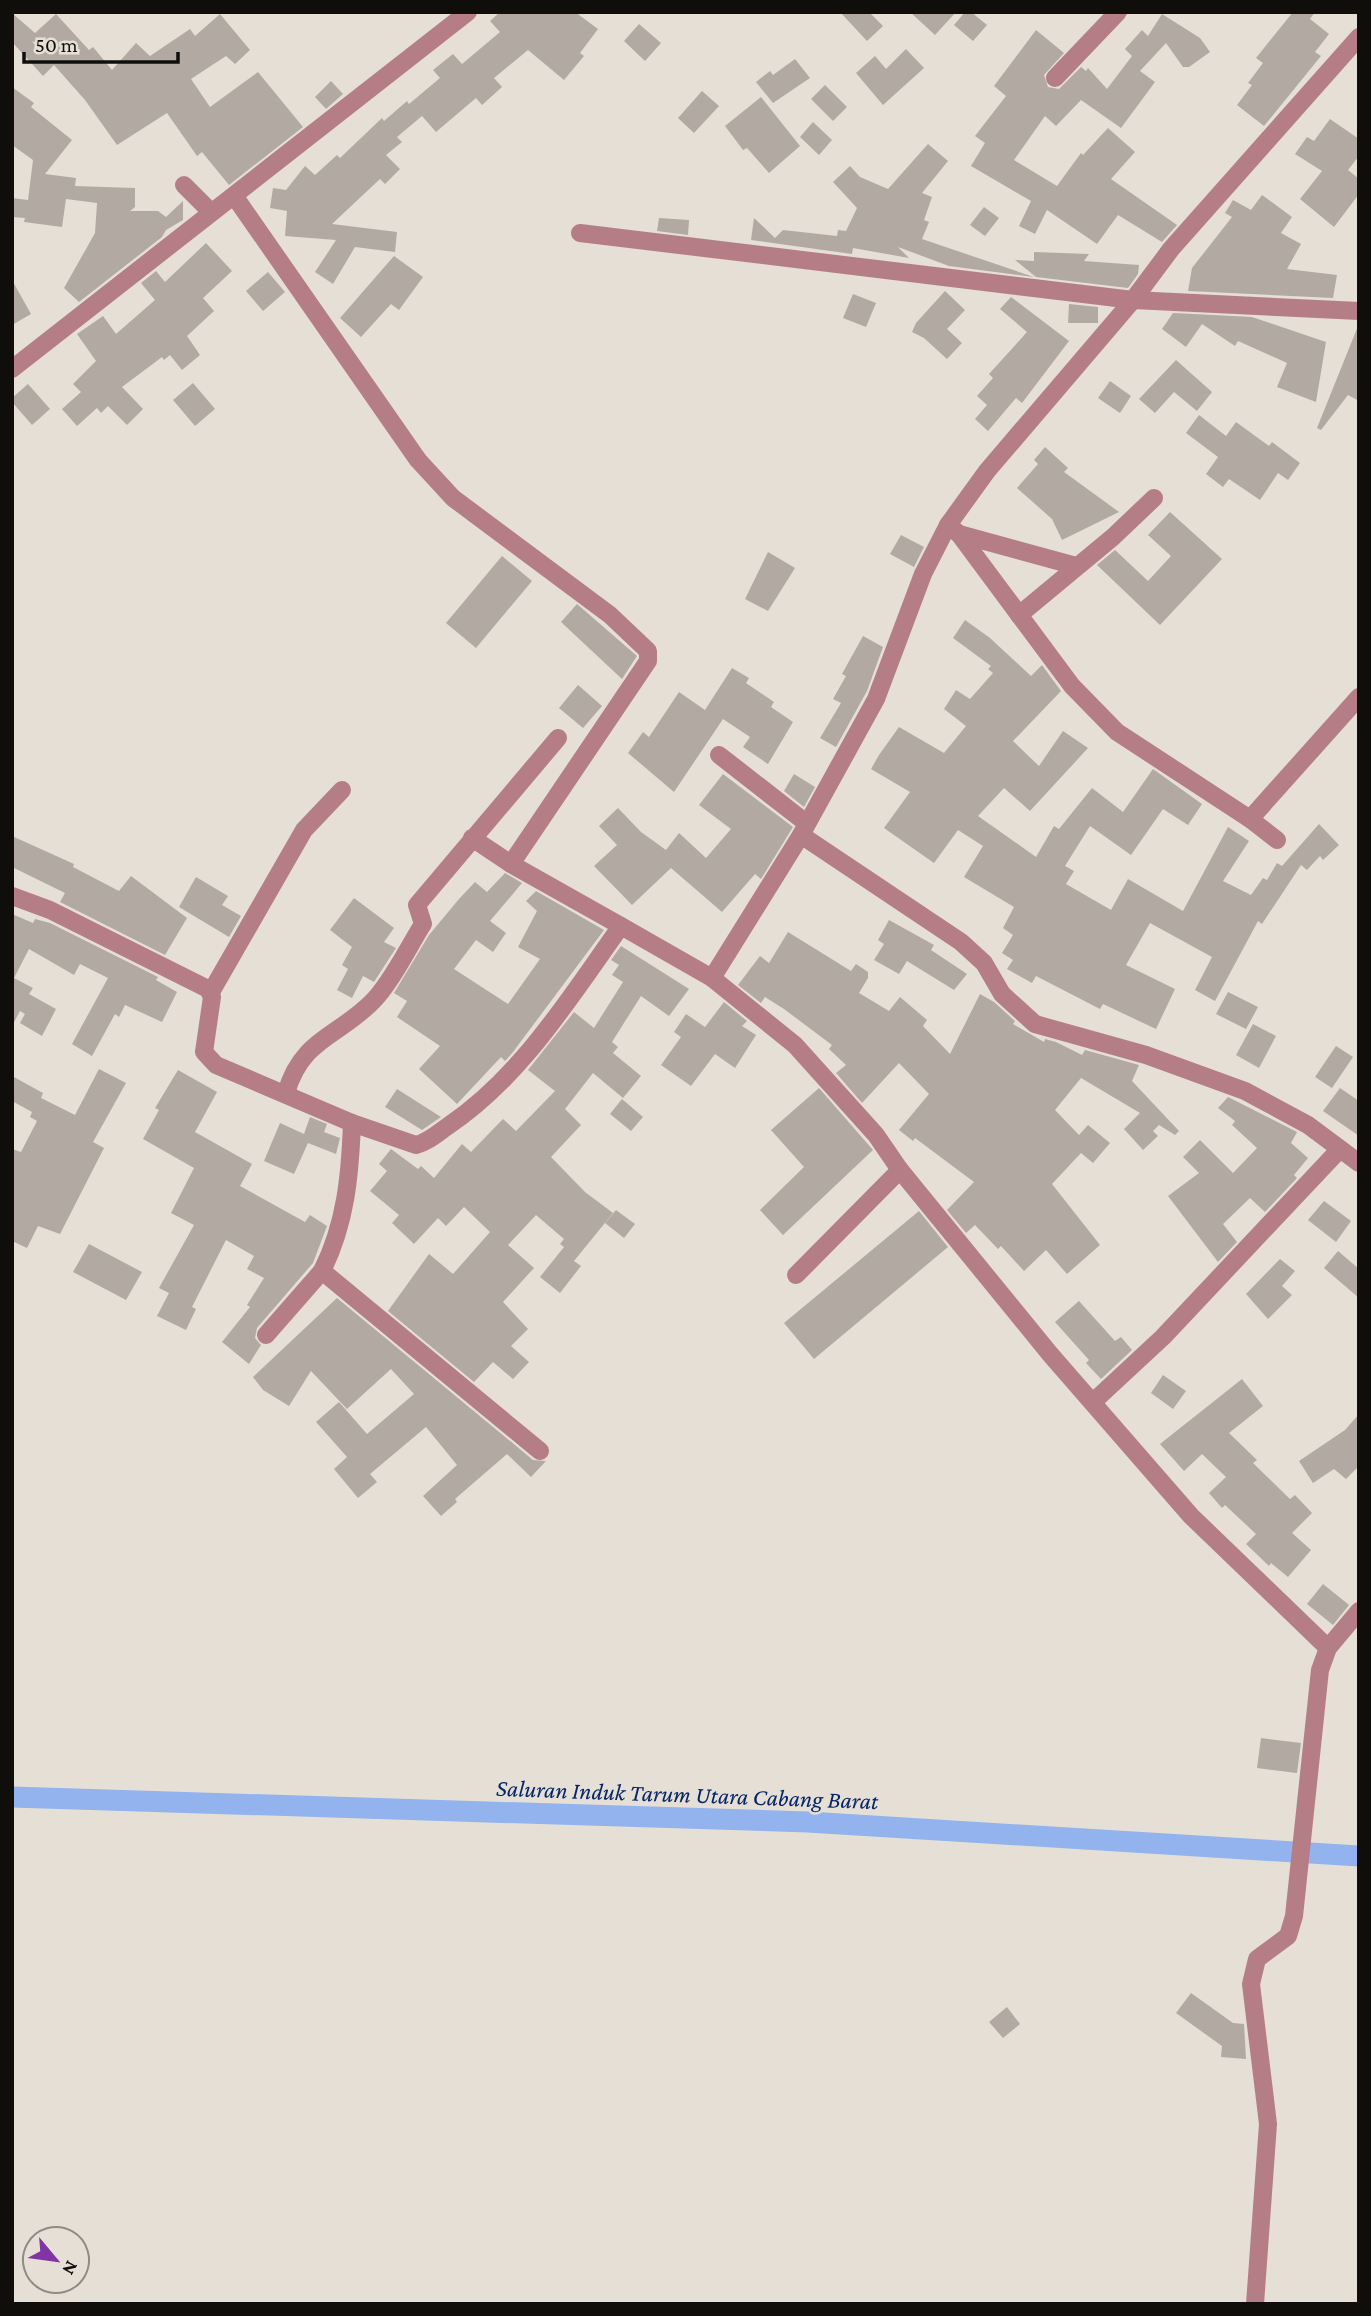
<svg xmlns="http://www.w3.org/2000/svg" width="1371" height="2316" viewBox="0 0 1371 2316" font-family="'Crimson Pro',serif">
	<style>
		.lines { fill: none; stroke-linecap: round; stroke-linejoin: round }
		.canal { stroke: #92b3ed; stroke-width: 21 }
		.building { fill: #b2aaa2 }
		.minor { stroke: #b57e86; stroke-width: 18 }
		.labels { text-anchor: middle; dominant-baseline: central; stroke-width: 5; stroke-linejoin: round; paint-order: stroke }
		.water-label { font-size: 24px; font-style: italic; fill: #042567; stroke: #e6dfd6 }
	</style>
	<rect width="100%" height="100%" fill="#e6dfd6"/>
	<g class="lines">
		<polyline class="canal" points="12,1797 808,1822 1359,1856"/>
	</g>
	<g class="building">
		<polygon points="500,12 575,12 598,29 580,53 584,56 564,80 528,50 494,78 502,87 482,105 476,98 436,132 422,116 397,137 402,142 386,155 400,169 385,184 380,179 332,224 397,232 395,252 355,247 333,284 315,272 336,240 285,236 287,211 270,208 273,188 286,190 305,166 315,175 337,155 340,158 382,118 384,121 407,101 409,104 440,78 433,70 453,54 462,64 500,32 490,21"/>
		<polygon points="840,12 869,12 883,26 867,41"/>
		<polygon points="910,12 956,12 935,35"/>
		<polygon points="965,12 971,12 987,25 973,41 954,25"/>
		<polygon points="1293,12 1315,12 1310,19 1329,34 1315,52 1321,56 1264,126 1237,105 1252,85 1248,83 1263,63 1256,58"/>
		<polygon points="12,13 35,33 56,14 89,50 93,47 112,70 136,43 150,56 190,29 195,36 220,14 250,50 235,64 226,56 191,79 210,107 258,72 303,127 229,185 202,152 197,156 167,113 117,145 85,100 54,65 43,76 12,42"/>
		<polygon points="1162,14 1200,38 1210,52 1189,67 1183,67 1166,43 1140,71 1155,82 1121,128 1081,100 1056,126 1045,116 1014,160 1057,186 1081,153 1083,155 1108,128 1135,152 1111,179 1177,225 1162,242 1118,215 1097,244 1047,210 1035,234 1019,226 1031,201 971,166 985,143 975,136 1006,96 994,86 1036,30 1064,53 1044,75 1048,87 1059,89 1081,67 1086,71 1088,68 1107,89 1132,56 1125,49 1142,30 1148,36"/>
		<polygon points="639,24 661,43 645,61 624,41"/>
		<polygon points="906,49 924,68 883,105 856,73 875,56 886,69"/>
		<polygon points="795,59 810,78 773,103 756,82 770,71 773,75"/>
		<polygon points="331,81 343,94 326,109 315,97"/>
		<polygon points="825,85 847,107 833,121 811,99"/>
		<polygon points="12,87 34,103 31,107 72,140 45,174 76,178 75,186 135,188 135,207 130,211 158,211 166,217 183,201 183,220 166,230 162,237 79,302 64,288 95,233 97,203 66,199 62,227 24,222 25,218 12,217 12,198 28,200 33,160 12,145"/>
		<polygon points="702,91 719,106 694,133 678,118"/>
		<polygon points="761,97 800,146 769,173 747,148 743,150 725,126"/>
		<polygon points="1330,119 1359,139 1359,156 1348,170 1359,179 1359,194 1334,227 1300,199 1322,171 1295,154 1307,137 1314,141"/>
		<polygon points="813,122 832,140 819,155 800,137"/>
		<polygon points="928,144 948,161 922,193 932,197 924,220 929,222 922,239 1034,277 949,266 898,247 909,258 853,248 852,254 751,240 754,218 775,238 783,230 837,236 838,230 846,231 857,208 833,182 850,166 860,177 888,189"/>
		<polygon points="1262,195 1292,217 1281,233 1301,244 1287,269 1337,275 1333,298 1188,291 1192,268 1232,217 1225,213 1233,200 1251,210"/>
		<polygon points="984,207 999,218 985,236 970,225"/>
		<polygon points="659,218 689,220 688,235 657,231"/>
		<polygon points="206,243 232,271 203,298 214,311 187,336 200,355 182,370 170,355 164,360 162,357 122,387 143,409 127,425 108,406 101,413 97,408 77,426 62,409 81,392 73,384 96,361 77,334 103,316 116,334 155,300 141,283 156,271 165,282"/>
		<polygon points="1034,252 1089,254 1084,261 1139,265 1138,274 1128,288 1036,277 1015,260 1034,261"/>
		<polygon points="394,256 423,277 399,310 391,304 361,337 340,318"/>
		<polygon points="268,272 285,292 263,311 246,291"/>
		<polygon points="12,280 31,314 12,325"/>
		<polygon points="945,291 965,310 947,329 962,343 947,359 924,338 912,332 916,323"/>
		<polygon points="853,294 876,303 866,327 843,318"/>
		<polygon points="1011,297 1069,341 1022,403 1016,398 988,431 975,419 987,405 977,396 993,378 989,374 1027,332 1000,309"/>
		<polygon points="1069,304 1098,307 1098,323 1068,323"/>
		<polygon points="1173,313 1252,317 1326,342 1316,402 1277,387 1287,363 1238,341 1235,346 1202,324 1186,347 1162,329"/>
		<polygon points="1358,326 1359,401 1348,395 1321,430 1317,428"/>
		<polygon points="1176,360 1212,392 1197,411 1174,392 1155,413 1139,399"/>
		<polygon points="1110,381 1131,396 1120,413 1098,398"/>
		<polygon points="193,383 215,409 195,426 173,400"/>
		<polygon points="28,384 50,409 32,425 12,402 12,398"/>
		<polygon points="1199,415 1226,436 1236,422 1269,446 1272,442 1300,463 1288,480 1278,473 1260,500 1229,479 1223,487 1206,474 1218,457 1186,433"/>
		<polygon points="1045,447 1068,468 1064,472 1119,512 1062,540 1052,519 1017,488 1038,464 1034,460"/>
		<polygon points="1170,512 1222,559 1160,625 1097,565 1115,550 1148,581 1171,556 1148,535"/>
		<polygon points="901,535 924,547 914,567 890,554"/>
		<polygon points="768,552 795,568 768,611 745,599"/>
		<polygon points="502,556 532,581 476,648 446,623"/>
		<polygon points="577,604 637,656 622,679 561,622"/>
		<polygon points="965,620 990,638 1031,676 1042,665 1061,691 1013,741 1039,766 1063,731 1088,748 1030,811 1004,788 978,816 1036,857 1054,826 1059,829 1092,788 1123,812 1153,769 1202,804 1188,825 1163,809 1131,855 1090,826 1065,866 1074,871 1066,884 1111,910 1128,879 1183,911 1228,827 1249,841 1223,881 1251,895 1263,878 1267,880 1277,863 1282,866 1319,824 1339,845 1323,860 1320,856 1307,870 1301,865 1262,924 1258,921 1215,1001 1195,990 1212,957 1150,923 1126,965 1175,989 1156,1029 1103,1004 1100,1009 1036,976 1032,983 1007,969 1013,960 1002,953 1013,935 1003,928 1014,907 964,877 983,846 958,830 934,863 884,828 910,792 871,769 879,755 899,727 944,753 966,726 944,709 956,690 970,699 993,673 988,669 991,666 953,638"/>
		<polygon points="863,636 883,647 867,691 836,747 820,738 841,703 833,699 846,676 842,674"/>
		<polygon points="732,668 749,678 746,683 774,702 771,707 793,722 768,764 743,747 750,737 723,719 674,792 628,753 643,732 649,737 679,692 705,710"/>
		<polygon points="578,685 602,706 583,728 559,708"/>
		<polygon points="723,774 793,827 761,879 755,874 722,912 671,868 632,905 594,866 617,845 599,826 618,808 641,832 666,850 679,833 706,858 731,829 699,805"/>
		<polygon points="794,774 815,787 804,807 784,791"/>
		<polygon points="12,836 74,864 73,867 119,891 131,876 187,918 165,955 60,902 65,893 12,867"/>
		<polygon points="505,873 522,883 490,921 506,933 493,952 476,940 454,969 508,1004 540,959 518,947 537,911 526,901 536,891 604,930 513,1052 505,1061 501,1057 457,1104 419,1069 440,1046 397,1017 407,1001 394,993 429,935 459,899 475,882 487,892"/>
		<polygon points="196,877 228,896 222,905 241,916 229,937 179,907"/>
		<polygon points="354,898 394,928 384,942 396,948 374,982 363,976 352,998 337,990 348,969 342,965 352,947 330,930"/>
		<polygon points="12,914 33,923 35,919 50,923 158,977 156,980 177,992 162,1022 125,1005 119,1017 115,1014 92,1056 72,1044 108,978 80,964 74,975 29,949 14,978 33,988 29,994 56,1009 42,1036 20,1023 25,1014 20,1011 12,1026"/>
		<polygon points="889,920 934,945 931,950 967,974 954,990 907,961 899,974 874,960 884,944 878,940"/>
		<polygon points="788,932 851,971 856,964 868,972 868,978 859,993 889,1011 900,997 927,1020 923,1026 950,1054 980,994 994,1002 1015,1021 1013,1024 1044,1042 1045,1039 1056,1042 1082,1055 1085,1050 1139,1065 1132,1081 1179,1131 1175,1135 1159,1125 1153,1131 1158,1136 1143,1150 1124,1129 1140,1113 1081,1078 1055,1110 1079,1135 1088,1125 1110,1143 1093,1163 1081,1153 1052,1184 1100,1245 1067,1274 1046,1250 1024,1271 1001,1246 998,1249 975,1225 966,1233 947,1210 974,1182 915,1138 913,1141 899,1130 929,1094 899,1063 862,1103 836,1073 846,1065 829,1049 832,1045 784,1009 765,997 761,1003 738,985 760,956 769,963"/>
		<polygon points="621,946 689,989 669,1016 641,996 612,1042 618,1047 613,1053 641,1076 623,1098 593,1073 565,1109 581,1125 551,1157 585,1192 613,1213 574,1261 581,1266 560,1293 540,1277 564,1247 560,1244 564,1239 536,1215 508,1245 534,1268 503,1302 528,1329 511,1346 529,1362 513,1379 493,1362 474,1382 388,1311 429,1254 453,1274 490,1232 464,1207 446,1226 438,1218 414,1244 392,1223 399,1215 370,1191 387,1171 379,1164 391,1149 418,1169 421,1166 434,1178 462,1144 471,1152 503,1119 516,1131 555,1091 528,1070 574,1012 594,1028 623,982 612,975 619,965 611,960"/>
		<polygon points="1228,992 1258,1007 1246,1029 1216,1014"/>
		<polygon points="724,1002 747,1021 742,1026 756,1035 735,1068 715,1054 691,1086 661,1065 681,1037 674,1032 686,1014 705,1027"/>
		<polygon points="1253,1024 1276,1036 1259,1068 1236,1055"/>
		<polygon points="1336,1046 1353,1057 1332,1088 1315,1077"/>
		<polygon points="99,1069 126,1083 93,1142 104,1148 60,1234 38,1226 27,1248 12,1241 12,1149 21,1152 37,1121 30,1117 32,1112 12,1101 12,1076 43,1093 41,1098 75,1115"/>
		<polygon points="178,1070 217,1092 195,1132 252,1164 240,1186 305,1222 310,1215 327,1226 313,1263 257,1328 255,1338 261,1345 249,1364 222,1342 250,1307 247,1305 264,1278 247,1269 254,1256 226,1240 192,1307 196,1309 186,1330 157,1316 169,1293 159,1288 194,1225 171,1213 194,1168 143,1139 159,1110 155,1108"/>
		<polygon points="819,1088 873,1150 783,1235 760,1210 804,1167 771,1130"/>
		<polygon points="1340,1088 1359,1101 1359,1136 1323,1111"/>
		<polygon points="397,1089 441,1117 422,1130 385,1107"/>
		<polygon points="1228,1097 1297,1132 1291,1143 1308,1158 1294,1175 1297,1178 1265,1212 1250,1198 1223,1224 1237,1242 1218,1262 1168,1196 1199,1173 1183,1157 1200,1140 1233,1173 1257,1148 1232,1125 1235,1121 1218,1108"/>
		<polygon points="622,1099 643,1117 631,1131 610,1114"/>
		<polygon points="310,1117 327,1124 324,1132 340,1138 336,1154 308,1143 294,1174 264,1161 280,1123 304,1134"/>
		<polygon points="1324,1201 1351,1221 1336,1242 1308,1220"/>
		<polygon points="616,1210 635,1224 624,1238 605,1223"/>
		<polygon points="919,1211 948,1247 814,1359 784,1323"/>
		<polygon points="89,1244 142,1272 126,1300 73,1272"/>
		<polygon points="1338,1251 1359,1269 1359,1298 1324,1268"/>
		<polygon points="1280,1259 1295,1271 1282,1286 1292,1295 1268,1319 1246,1294"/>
		<polygon points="337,1298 533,1460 546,1461 531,1477 507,1454 455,1499 457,1502 441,1516 423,1496 457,1465 426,1427 370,1474 377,1482 358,1498 334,1469 347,1457 316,1422 339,1402 367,1434 414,1394 391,1369 347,1409 311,1371 289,1406 263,1390 253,1377"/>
		<polygon points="1079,1301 1115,1341 1121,1337 1132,1350 1101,1379 1086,1363 1089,1360 1055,1322"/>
		<polygon points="1163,1375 1186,1391 1173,1409 1151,1393"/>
		<polygon points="1242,1379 1263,1406 1229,1433 1257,1460 1253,1463 1290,1499 1295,1495 1312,1513 1292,1533 1311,1550 1288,1577 1271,1563 1269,1566 1246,1544 1256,1534 1225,1505 1222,1508 1209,1493 1226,1477 1202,1454 1184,1471 1160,1444"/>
		<polygon points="1359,1414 1359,1466 1346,1479 1334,1469 1313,1483 1299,1461 1345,1430"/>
		<polygon points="1323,1584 1349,1605 1333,1625 1307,1604"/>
		<polygon points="1261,1738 1301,1743 1297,1773 1257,1768"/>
		<polygon points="1191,1993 1233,2023 1244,2024 1246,2059 1221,2057 1222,2046 1176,2013"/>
		<polygon points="1007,2007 1020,2024 1003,2038 989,2022"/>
	</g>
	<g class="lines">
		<g class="minor">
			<polyline points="1055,78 1118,12"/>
			<polyline points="184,185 211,212"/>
			<polyline points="235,197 418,460 453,498 610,615 648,651 648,661 511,864 621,926"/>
			<polyline points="580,233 1133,300 1359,311"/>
			<polyline points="12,369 468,12"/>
			<polyline points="948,525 959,534 1072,686 1117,732 1250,819 1277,840"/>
			<polyline points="959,534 1076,566"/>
			<polyline points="1019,615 1113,537 1154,498"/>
			<polyline points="719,755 805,822"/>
			<polyline points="1250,819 1359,697"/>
			<polyline points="801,835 961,942 984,963 1002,994 1035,1024 1146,1055 1245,1091 1308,1125 1359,1163"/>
			<polyline points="472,838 511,864"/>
			<path d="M12,896l38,14 158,79 4,8 -8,55 12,13 136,58 64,22c12,-3 22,-12 32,-19 74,-50 122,-129 173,-200l91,52 83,67 81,90 24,35 150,184 141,162 137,132"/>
			<polyline points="712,978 801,835 876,699 923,574 948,525 987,471 1133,300 1171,249 1359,37"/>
			<polyline points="211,992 304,830 342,790"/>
			<path d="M286,1093c16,-55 52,-56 87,-92 18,-18 36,-55 50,-77l-6,-19 141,-167"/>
			<path d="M352,1123c-2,52 -6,100 -30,148l218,180"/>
			<polyline points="796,1275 900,1170"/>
			<polyline points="266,1335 322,1271"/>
			<polyline points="1093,1402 1163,1337 1340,1149"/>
			<polyline points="1255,2304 1268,2124 1251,1984 1257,1959 1288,1936 1294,1916 1320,1670 1328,1648 1359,1611"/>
		</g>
	</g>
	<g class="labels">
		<g class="water-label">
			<text transform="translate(687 1794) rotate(2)">Saluran Induk Tarum Utara Cabang Barat</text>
		</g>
	</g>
	<rect width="1371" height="2316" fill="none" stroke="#100e0b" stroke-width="28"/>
	<g transform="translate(56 2260) rotate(119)"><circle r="33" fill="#e6dfd6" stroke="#908b85" stroke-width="2"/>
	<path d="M0-5L12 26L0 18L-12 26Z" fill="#8034a5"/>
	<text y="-10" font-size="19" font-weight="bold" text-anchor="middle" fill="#100e0b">N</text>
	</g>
	<path d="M24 52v10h154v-10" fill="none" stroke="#100e0b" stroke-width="3.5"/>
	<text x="35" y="52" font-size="21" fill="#100e0b" stroke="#e6dfd6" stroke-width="5" paint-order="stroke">50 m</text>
</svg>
